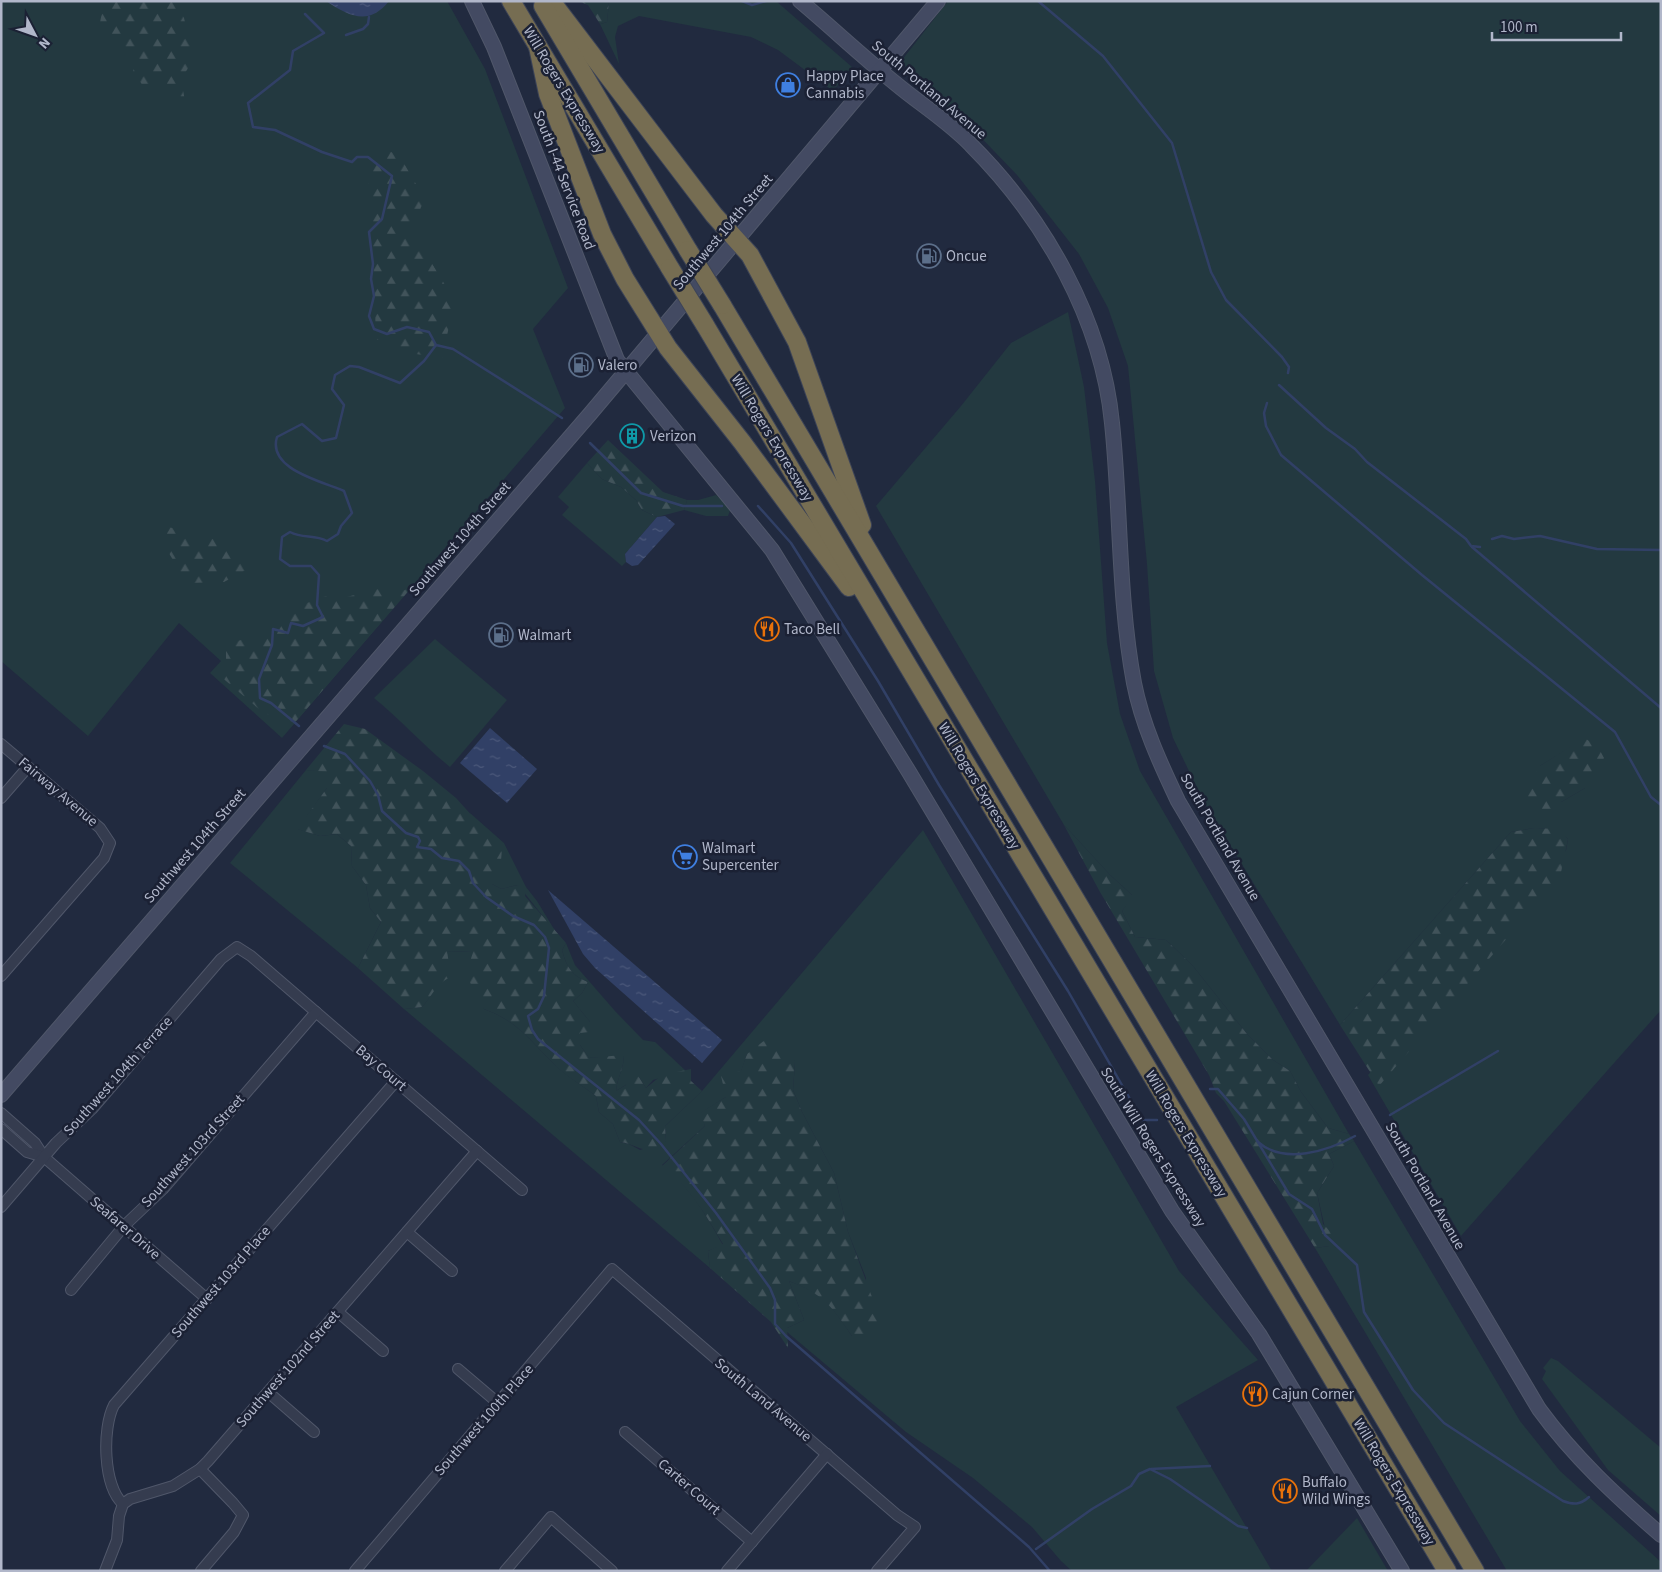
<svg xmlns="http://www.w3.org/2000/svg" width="1662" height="1572" viewBox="0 0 1662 1572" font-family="'Source Sans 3',sans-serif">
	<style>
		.grass { fill: #233940; fill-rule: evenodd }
		.forest { fill: url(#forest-firs) }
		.water { fill: url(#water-ripples) }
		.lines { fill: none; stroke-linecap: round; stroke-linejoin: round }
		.stream { stroke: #314066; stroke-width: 2.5 }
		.street-casing { stroke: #50576a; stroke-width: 12 }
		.secondary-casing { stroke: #50576a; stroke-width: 16 }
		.highway-casing { stroke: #3d4457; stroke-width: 20 }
		.street { stroke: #353c4f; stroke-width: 10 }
		.secondary { stroke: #434a62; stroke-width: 14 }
		.highway { stroke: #766d52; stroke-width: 18 }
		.highway-bridge-casing { stroke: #3d4457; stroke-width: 20; stroke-linecap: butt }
		.highway-bridge { stroke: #766d52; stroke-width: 18 }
		.labels { text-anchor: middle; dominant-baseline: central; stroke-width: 5; stroke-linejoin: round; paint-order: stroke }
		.poi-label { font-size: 15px; fill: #b1b7ca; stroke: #1b2134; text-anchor: start }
		.street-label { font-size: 15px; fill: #b1b7ca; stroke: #1b2134 }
	</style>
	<defs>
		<pattern id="forest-firs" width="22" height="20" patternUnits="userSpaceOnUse" patternTransform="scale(1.25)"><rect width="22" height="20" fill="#233940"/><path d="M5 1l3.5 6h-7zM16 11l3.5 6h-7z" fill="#41535a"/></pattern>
		<pattern id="water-ripples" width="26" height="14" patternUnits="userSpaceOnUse" patternTransform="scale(1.25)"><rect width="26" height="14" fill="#314066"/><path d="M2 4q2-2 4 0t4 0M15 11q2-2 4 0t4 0" fill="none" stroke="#4c597b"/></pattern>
	</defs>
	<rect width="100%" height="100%" fill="#212a3f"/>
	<g class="grass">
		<polygon points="1,1 447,1 485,69 568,288 533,329 565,408 282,738 210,673 221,661 179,623 88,736 1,661"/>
		<polygon points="609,1 776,1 852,67 833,91 778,50 751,37 639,16 618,26 615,37 619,64 600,24 607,22"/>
		<path d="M948,1h713v1009l-200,226 -93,-161 198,-225 2,-11c-18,-15 -35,-11 -57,-7l-171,193 -136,-223 -31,-64 -19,-67 -7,-107 -19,-198 -20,-58 -29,-54 -62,-79 -48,-50 -57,-47 -10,-18zM1584,739l1,49 -24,14 -21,-36z"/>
		<polygon points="1068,312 1084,387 1095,481 1107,643 1120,714 1140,771 1349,1134 1328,1128 1301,1092 1290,1071 1273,1060 1247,1034 1192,965 1166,940 1135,937 1122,911 1132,895 1110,875 1064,825 876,506 961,406 1011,343"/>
		<polygon points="587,463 602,479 621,487 636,500 642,510 657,517 625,554 626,562 622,566 562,515 569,507 558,497"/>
		<polygon points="716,495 731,508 728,516 706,516 684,510 687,500 698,500"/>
		<path d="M435,639l72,61 -57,67c-27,-22 -49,-47 -76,-69z"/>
		<polygon points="306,770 327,771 327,788 298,829 320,836 337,834 351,846 352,866 366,885 370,908 381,922 358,968 230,863"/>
		<polygon points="470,813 504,843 526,887 537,901 557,934 518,885 501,889 492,884"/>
		<path d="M923,830l256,441 79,89 -82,47 96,164h-200l-11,-10 -29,-34 -59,-49 -67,-46 -119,-100v-4l17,-8 -15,-39c36,13 42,24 63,55l14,-58 -18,-46 -14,-59 -32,-61 -9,-22 2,-29 -48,-7 -6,18 -15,25 -25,16 4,13 -43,39c28,21 44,50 61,80l-15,6 2,17 -306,-259 18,-2c15,-17 20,-34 25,-56l27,1 10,57c35,13 44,29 69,54 13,13 29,22 43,33l3,16 14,12 7,18 9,2 11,6 26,-9 -1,-15 37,-35z"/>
		<path d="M566,943l9,22 40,46 28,29 12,2 31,29 -33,9 -7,8 -7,-11 -23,14c1,-15 9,-22 7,-35l-34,2 -9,-13v-12l10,-11 -17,-21 9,-8 6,-11c-16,-6 -22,-16 -26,-32z"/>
		<polygon points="1354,1141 1520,1421 1560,1471 1661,1562 1661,1571 1507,1571 1315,1248 1329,1246 1317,1193 1334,1166 1329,1154"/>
		<polygon points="1551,1358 1558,1361 1661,1448 1661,1516 1608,1470 1542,1379 1546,1371 1543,1368"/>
		<polygon points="1357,1518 1388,1571 1306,1571"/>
	</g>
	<g class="forest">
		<polygon points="104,1 174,1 184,18 194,59 181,79 185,101 171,101 159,86 143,86 133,71 138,57 132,51 114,44 99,28"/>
		<polygon points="578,1 609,1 607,22 600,24 588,5"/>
		<polygon points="386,150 399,155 426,201 421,207 413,232 445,285 452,313 442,358 416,354 376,339 372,220 367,167 377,154"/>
		<polygon points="608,440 663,492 687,500 684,510 657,517 642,510 636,500 621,487 602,479 587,463"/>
		<polygon points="150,522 228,543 241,556 246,570 224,582 187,583"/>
		<polygon points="412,587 291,727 260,710 219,675 226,662 226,645 267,631 282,612 326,596 336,600 376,589 400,592"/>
		<path d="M344,724l21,5 58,42 33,27 46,51 -2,23 -8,12 9,5 17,-4 8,2 -1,9 41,47 -4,7c4,16 10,26 26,32l-6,11 -9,8 17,21 -1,10 -9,1v12l9,13 34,-3c2,14 -6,21 -7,36l10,-6 5,-13 8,5 7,11 16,-13 29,-6v12l11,10 -37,35 1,15c-21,17 -25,4 -46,1l-7,-18 -14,-12 -3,-16c-14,-11 -31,-20 -43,-33 -25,-25 -34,-41 -69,-54l-18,-34 7,-23 -26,-1 4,26c-16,7 -17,17 -29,30l-18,2 -46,-41 23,-46 -11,-14 -4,-23 -14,-19 -1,-20 -14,-12 -17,2 -23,-7 30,-41v-16l-21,-2z"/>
		<polygon points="1584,738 1597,745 1604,758 1585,788 1561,802 1555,811 1527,810 1528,787 1540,766"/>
		<polygon points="1064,825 1110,875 1133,896 1122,911 1135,937 1166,940 1192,965 1247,1034 1273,1060 1290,1071 1301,1092 1328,1128 1349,1134 1354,1141 1329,1154 1334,1166 1317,1193 1323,1224 1333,1234 1329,1246 1315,1248 1224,1101 1216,1093 1209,1075 1100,892"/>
		<polygon points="1535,828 1557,829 1568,839 1560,877 1379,1086 1340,1025 1511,832"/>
		<path d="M769,1037l26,24 -2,29 9,22 32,61 14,59 31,84 -5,20h-22c-20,-29 -28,-42 -63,-55l15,39 -17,8 1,20 -17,-26 -61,-54 -2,-17 15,-7c-17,-29 -34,-58 -61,-78l43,-40 -5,-13 26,-16 -5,-21 20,-5 6,-17z"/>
	</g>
	<g class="water">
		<path d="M326,1h63c-20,25 -39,16 -63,0z"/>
		<polygon points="665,516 675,524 638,565 632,566 626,562 625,554 657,517"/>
		<polygon points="490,728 537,769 507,803 460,763"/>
		<polygon points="548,890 722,1040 702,1063 595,968 583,954"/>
	</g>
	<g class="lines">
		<g class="stream">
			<polyline points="742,1 752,5 766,1"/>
			<polyline points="1038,1 1103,56 1172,143 1211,272 1226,300 1282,357 1289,367 1288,373"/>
			<polyline points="305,14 324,33 293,51 290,70 248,103 253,127 275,130 322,152 352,162 357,157 368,157 392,176 382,219 369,232 373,264 371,279 374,296 369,316 374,329 387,334 407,327 429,332 436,345 453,349 562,418"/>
			<polyline points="346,35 363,29 368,24 369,17"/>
			<polyline points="1279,385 1326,428 1355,449 1367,462 1466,539 1471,546 1480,547"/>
			<polyline points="1267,403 1264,413 1266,426 1281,455 1422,575 1615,732 1651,797 1661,805"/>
			<polyline points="590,443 641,493 683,506 722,506"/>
			<polyline points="758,506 791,543 878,681 939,785 1068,991 1142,1120 1157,1120"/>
			<polyline points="1492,539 1502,536 1514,539 1540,536 1597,549 1661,550"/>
			<polyline points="1472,547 1661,708"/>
			<path d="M299,726l-28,-23 -11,-5 -1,-19 13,-34 1,-16 15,4 3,-10 12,3 20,-9 -6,-12 2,-30 -8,-9h-21l-10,-7 2,-22 8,-5c13,7 24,2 37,9l11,-7 3,-8 11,-13 -8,-22c-23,-10 -77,-22 -67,-54l25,-13 20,17 14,-3 8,-33 -12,-16 3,-14 15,-9 9,1 41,16 24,-22 12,-16"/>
			<polyline points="324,746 345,754 370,781 378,795 382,811 406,833 418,837 420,841 417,847 431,849 442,858 459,861 469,871 473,883 486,897 513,916 534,925 545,937 549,948 544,996 538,1009 528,1016 532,1030 538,1039 639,1120 661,1144 716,1213 770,1288 775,1300 775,1324 786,1336 1029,1547 1050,1571"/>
			<path d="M1210,1089h8l26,30 45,75 23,15 13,26 32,30 7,47 49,78 31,33 119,78c11,4 17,4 26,-4"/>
			<polyline points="1390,1115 1498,1051"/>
			<path d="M1258,1142c26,23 70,9 97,-6"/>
			<polyline points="1151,1469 1210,1466"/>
			<polyline points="1036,1549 1092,1509 1131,1486 1139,1474 1150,1469 1170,1479 1238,1526 1247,1528"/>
		</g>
		<g class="street-casing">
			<g id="street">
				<polyline points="1,744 100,828 110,843 104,858 1,976"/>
				<polyline points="1,798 28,767"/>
				<polyline points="1,1113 35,1143 44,1157 207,1299"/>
				<polyline points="1,1129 27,1152 44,1157"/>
				<polyline points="1,1207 56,1143 92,1109 221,959 237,947 251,956 522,1190"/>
				<polyline points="407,1232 452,1271"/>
				<polyline points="71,1290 124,1226 163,1189 316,1012"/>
				<polyline points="338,1312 383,1351"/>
				<polyline points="458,1369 498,1403"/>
				<polyline points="268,1392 314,1432"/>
				<polyline points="625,1432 752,1542"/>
				<polyline points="200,1469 233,1503 243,1515 234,1532 201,1571"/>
				<path d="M123,1504c-20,-18 -21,-76 -9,-99l282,-324"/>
				<polyline points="105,1571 117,1540 119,1516 123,1504 130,1499 173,1486 200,1469 208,1461 477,1151"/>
				<polyline points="355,1571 612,1269 897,1515 915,1527 877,1571"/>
				<polyline points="505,1571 551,1517 612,1571"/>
				<polyline points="727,1571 827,1454"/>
			</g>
		</g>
		<g class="secondary-casing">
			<g id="secondary">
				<polyline points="472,1 494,47 617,360 772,550 909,772 1172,1211 1259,1334 1402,1571"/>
				<path d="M800,1c32,27 63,56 95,82 25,21 54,39 76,62 73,73 131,174 141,278 9,86 6,174 22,260 8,41 26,80 44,118l361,608c35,48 77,87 122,126"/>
				<polyline points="1,1095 590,414 938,1"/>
			</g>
		</g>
		<g class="highway-casing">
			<g id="highway">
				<polyline points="511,1 670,268"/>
				<polyline points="551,1 714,215 750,255 797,342 862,525"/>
				<polyline points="543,6 688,250"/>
				<polyline points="538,47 548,94 602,234 625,279 668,348 742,442 849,587"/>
				<polyline points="722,305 1475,1571"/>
				<polyline points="705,325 1447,1571"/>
			</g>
		</g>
		<use href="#street" class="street"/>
		<use href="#secondary" class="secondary"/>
		<use href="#highway" class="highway"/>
		<g class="highway-bridge-casing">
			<g id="highway-bridge">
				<polyline points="688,250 722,305"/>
				<polyline points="670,268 705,325"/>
			</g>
		</g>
		<use href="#highway-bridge" class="highway-bridge"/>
	</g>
	<defs>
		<g id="shop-ring" transform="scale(1.25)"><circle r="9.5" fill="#1b2134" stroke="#3f7fe0" stroke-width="1.5"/><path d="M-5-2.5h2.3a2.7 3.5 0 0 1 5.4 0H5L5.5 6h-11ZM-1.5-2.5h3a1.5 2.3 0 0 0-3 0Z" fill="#3f7fe0"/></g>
		<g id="fuel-ring" transform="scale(1.25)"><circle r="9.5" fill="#1b2134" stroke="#5c6f8a" stroke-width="1.5"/><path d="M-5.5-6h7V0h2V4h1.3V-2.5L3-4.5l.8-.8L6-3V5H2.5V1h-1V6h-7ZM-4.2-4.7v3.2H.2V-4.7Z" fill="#5c6f8a"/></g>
		<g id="building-ring" transform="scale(1.25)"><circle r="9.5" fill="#1b2134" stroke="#0f9aa8" stroke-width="1.5"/><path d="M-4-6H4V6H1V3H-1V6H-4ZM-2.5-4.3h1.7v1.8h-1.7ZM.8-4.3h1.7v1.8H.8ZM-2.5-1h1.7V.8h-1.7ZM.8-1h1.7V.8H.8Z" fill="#0f9aa8"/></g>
		<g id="restaurant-ring" transform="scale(1.25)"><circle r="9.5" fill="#1b2134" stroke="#e8710a" stroke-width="1.5"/><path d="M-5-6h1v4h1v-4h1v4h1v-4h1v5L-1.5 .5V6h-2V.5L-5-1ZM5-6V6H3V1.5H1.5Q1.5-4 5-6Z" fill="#e8710a"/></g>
		<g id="supermarket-ring" transform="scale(1.25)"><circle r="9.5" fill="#1b2134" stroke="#3f7fe0" stroke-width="1.5"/><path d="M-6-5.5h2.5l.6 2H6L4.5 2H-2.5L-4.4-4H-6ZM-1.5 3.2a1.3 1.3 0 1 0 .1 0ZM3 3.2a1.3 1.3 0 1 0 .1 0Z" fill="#3f7fe0"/></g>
	</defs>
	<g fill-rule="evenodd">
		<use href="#shop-ring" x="788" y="85"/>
		<use href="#fuel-ring" x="929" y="256"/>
		<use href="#fuel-ring" x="581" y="365"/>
		<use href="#building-ring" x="632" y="436"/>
		<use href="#restaurant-ring" x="767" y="629"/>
		<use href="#fuel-ring" x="501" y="635"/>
		<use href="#supermarket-ring" x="685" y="857"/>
		<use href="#restaurant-ring" x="1255" y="1394"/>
		<use href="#restaurant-ring" x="1285" y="1491"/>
	</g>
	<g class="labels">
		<g class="poi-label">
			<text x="806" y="76">Happy Place<tspan x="806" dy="17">Cannabis</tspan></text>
			<text x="946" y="256">Oncue</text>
			<text x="598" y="365">Valero</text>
			<text x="650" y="436">Verizon</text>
			<text x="784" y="629">Taco Bell</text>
			<text x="518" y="635">Walmart</text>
			<text x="702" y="848">Walmart<tspan x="702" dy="17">Supercenter</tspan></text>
			<text x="1272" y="1394">Cajun Corner</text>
			<text x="1302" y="1482">Buffalo<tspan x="1302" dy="17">Wild Wings</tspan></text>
		</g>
		<g class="street-label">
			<text transform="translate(564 90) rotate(59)">Will Rogers Expressway</text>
			<text transform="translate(929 90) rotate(40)">South Portland Avenue</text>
			<text transform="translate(564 180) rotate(69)">South I-44 Service Road</text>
			<text transform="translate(723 232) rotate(-50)">Southwest 104th Street</text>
			<text transform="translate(772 438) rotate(59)">Will Rogers Expressway</text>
			<text transform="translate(460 539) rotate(-49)">Southwest 104th Street</text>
			<text transform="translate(979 786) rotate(59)">Will Rogers Expressway</text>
			<text transform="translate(58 792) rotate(40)">Fairway Avenue</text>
			<text transform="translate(1220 837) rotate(60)">South Portland Avenue</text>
			<text transform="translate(195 846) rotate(-49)">Southwest 104th Street</text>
			<text transform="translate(381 1068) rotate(41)">Bay Court</text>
			<text transform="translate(118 1076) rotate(-48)">Southwest 104th Terrace</text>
			<text transform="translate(1186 1134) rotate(59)">Will Rogers Expressway</text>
			<text transform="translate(1153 1147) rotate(58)">South Will Rogers Expressway</text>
			<text transform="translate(193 1151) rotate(-48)">Southwest 103rd Street</text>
			<text transform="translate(1425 1186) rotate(60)">South Portland Avenue</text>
			<text transform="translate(125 1228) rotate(41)">Seafarer Drive</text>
			<text transform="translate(221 1282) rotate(-49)">Southwest 103rd Place</text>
			<text transform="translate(288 1369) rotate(-49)">Southwest 102nd Street</text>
			<text transform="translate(763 1400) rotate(40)">South Land Avenue</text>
			<text transform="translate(484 1420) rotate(-49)">Southwest 100th Place</text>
			<text transform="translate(1394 1482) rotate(59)">Will Rogers Expressway</text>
			<text transform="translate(689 1487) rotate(41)">Carter Court</text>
		</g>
	</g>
	<rect width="1662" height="1572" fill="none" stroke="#b1b7ca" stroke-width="5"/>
	<g transform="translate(35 35) rotate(131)" stroke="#1b2134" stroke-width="4" paint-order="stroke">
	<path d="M0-4L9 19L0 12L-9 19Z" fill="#b1b7ca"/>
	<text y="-8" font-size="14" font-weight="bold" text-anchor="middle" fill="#b1b7ca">N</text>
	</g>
	<path d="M1492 32v8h129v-8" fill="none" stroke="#b1b7ca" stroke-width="2.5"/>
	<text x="1500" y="32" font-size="15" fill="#b1b7ca" stroke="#1b2134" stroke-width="4" paint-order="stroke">100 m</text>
</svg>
